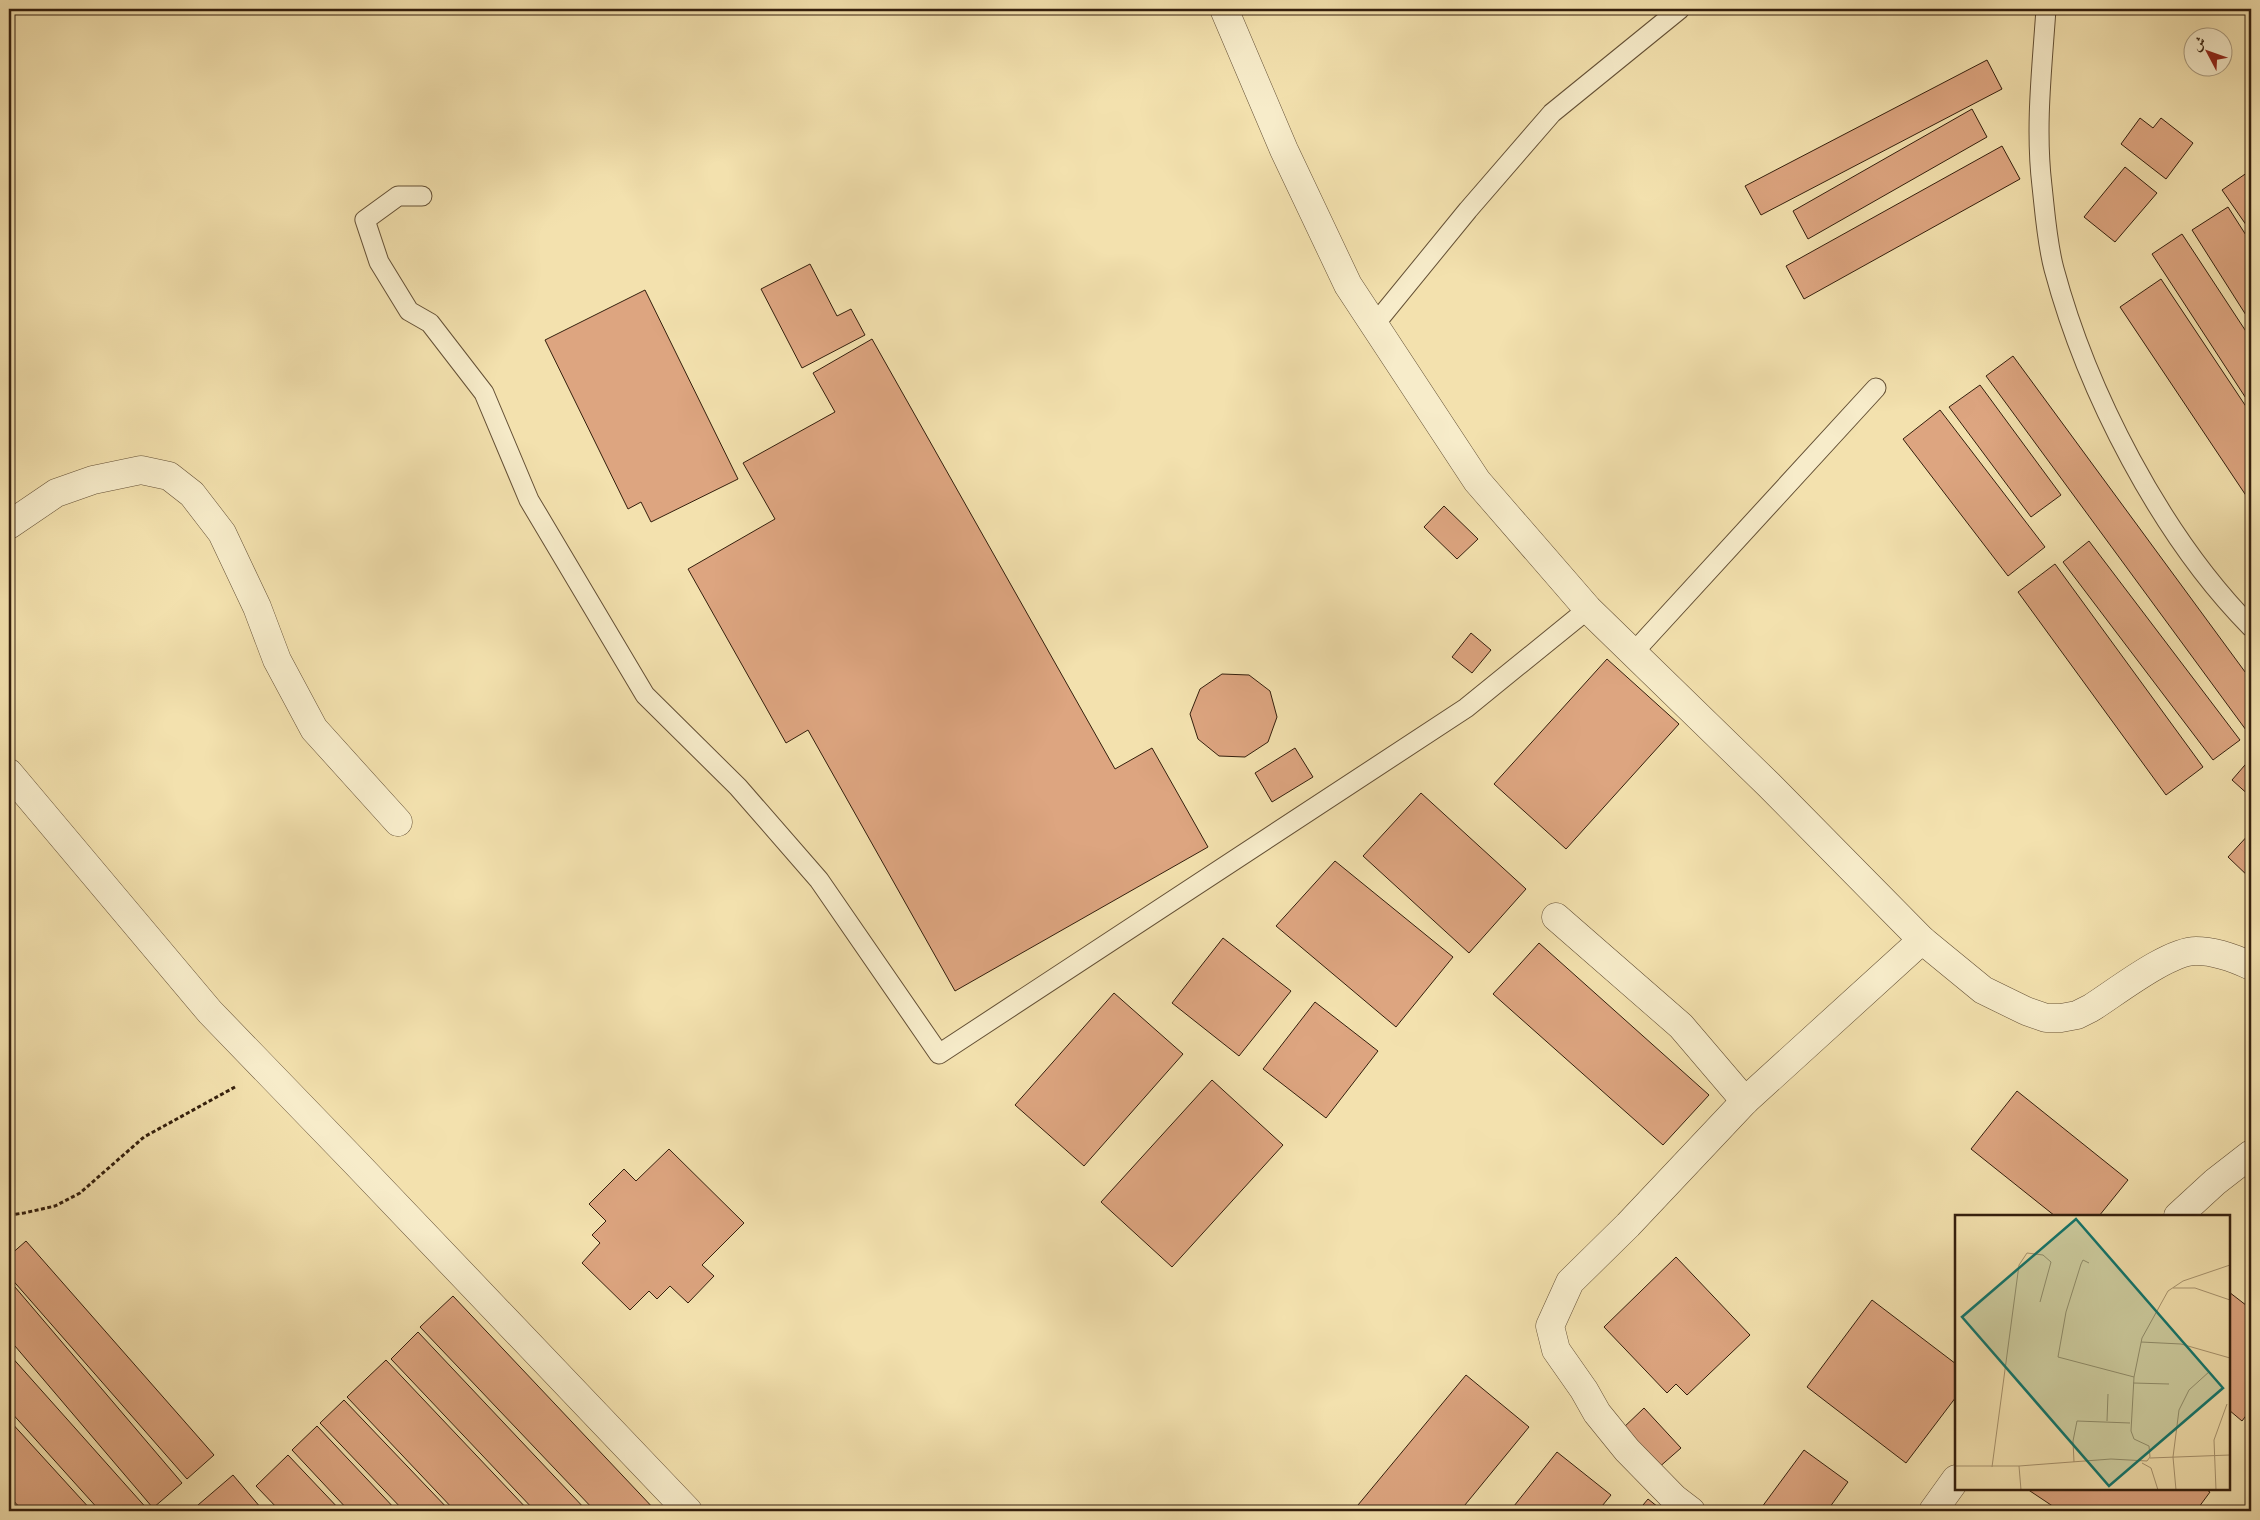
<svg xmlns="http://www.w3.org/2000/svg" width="2260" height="1520" viewBox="0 0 2260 1520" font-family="Cardo,Amiri,serif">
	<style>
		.building { fill: #dda580; stroke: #341f0d }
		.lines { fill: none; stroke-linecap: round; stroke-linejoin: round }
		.service-casing { stroke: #645035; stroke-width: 21 }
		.minor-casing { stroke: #645035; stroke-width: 29 }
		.path { stroke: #341f0d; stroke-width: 3; stroke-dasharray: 4 2.5; stroke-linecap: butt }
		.service { stroke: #f7ecca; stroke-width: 19 }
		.minor { stroke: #f7ecca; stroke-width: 28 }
		.inset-road { fill: none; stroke: #a7936e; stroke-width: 1 }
		.view { fill: #0f766e; fill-opacity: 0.15; stroke: #0f766e; stroke-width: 2.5 }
		.inset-edge { fill: none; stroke: #341f0d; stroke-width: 2.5 }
	</style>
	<rect width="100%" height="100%" fill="#f3e1ae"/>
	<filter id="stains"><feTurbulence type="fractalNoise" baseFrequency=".004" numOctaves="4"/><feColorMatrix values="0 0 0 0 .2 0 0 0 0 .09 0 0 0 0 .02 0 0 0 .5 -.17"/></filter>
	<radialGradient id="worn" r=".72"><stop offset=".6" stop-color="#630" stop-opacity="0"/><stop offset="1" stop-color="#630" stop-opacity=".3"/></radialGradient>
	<g class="building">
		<polygon points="1987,60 2002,89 1761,215 1745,186"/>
		<polygon points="1972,109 1987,137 1808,239 1793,211"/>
		<polygon points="2140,118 2153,128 2161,118 2193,143 2166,179 2121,144"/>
		<polygon points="2002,146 2020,179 1804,299 1786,266"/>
		<polygon points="2125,167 2157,193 2115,242 2084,217"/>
		<polygon points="2251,170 2251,232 2222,190"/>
		<polygon points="2228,207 2251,243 2251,323 2192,230"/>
		<polygon points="2182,234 2251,339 2251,406 2152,254"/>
		<polygon points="810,264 837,316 851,309 865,335 802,368 761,289"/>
		<polygon points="2161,279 2251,414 2251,503 2120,307"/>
		<polygon points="645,290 738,479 651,522 641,502 628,509 545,340"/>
		<polygon points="872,339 1115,769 1152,748 1208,847 955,991 808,730 786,743 688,569 775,519 743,463 835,412 813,373"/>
		<polygon points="2013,356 2251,680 2251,726 2246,730 1986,376"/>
		<polygon points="1980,385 2061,495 2031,517 1949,407"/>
		<polygon points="1940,410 2045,547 2008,576 1903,439"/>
		<polygon points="1444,506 1478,539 1457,559 1424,527"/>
		<polygon points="2089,541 2240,740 2213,760 2063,562"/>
		<polygon points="2055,564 2203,767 2166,795 2018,592"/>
		<polygon points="1471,633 1491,650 1472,673 1452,657"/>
		<polygon points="1607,659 1679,724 1566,849 1494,784"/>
		<polygon points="1222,674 1249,675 1270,691 1277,717 1268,742 1245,757 1219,756 1198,739 1190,714 1200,689"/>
		<polygon points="1295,748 1313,777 1272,802 1255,773"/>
		<polygon points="2251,758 2251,797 2232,780"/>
		<polygon points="1421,793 1526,889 1469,953 1363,856"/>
		<polygon points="2251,832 2251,879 2228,857"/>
		<polygon points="1335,861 1453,957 1396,1027 1276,926"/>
		<polygon points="1223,938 1291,991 1239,1056 1172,1003"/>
		<polygon points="1539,943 1709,1095 1663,1145 1493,994"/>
		<polygon points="1114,993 1183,1054 1084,1166 1015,1105"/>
		<polygon points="1315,1002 1378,1051 1326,1118 1263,1069"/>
		<polygon points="1212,1080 1283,1145 1172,1267 1101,1202"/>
		<polygon points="2017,1091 2128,1180 2099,1216 2055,1216 1971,1149"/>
		<polygon points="669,1149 744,1223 702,1265 714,1276 688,1303 670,1286 657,1299 649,1291 630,1310 582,1263 600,1243 592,1235 606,1221 589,1204 624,1169 636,1181"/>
		<polygon points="26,1241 214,1455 187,1479 9,1276 9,1256"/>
		<polygon points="1676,1257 1750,1335 1687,1395 1676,1384 1667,1393 1604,1327"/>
		<polygon points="9,1280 182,1483 153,1508 9,1339"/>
		<polygon points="2229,1292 2251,1309 2251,1409 2242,1421 2229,1410"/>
		<polygon points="453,1296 656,1511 595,1511 420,1327"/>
		<polygon points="1872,1300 1956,1364 1956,1397 1906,1463 1807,1387"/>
		<polygon points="418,1332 587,1511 535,1511 391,1359"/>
		<polygon points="9,1354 149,1511 100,1511 9,1410"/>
		<polygon points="386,1360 529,1511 455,1511 347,1397"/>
		<polygon points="1466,1375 1529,1427 1460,1511 1353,1511"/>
		<polygon points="344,1400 450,1511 404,1511 320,1423"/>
		<polygon points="1644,1408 1681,1448 1657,1469 1621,1430"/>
		<polygon points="9,1420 92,1511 23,1511 9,1496"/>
		<polygon points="317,1426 397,1511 349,1511 292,1450"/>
		<polygon points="1804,1450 1848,1482 1827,1511 1759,1511"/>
		<polygon points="1557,1452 1611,1495 1598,1511 1510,1511"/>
		<polygon points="288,1455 341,1511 280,1511 256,1486"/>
		<polygon points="233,1475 261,1508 257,1511 191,1511"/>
		<polygon points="2027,1489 2205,1489 2210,1492 2196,1511 2060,1511"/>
		<polygon points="1648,1499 1663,1511 1638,1511"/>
	</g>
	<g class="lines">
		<g class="service-casing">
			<g id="service">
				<path d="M2046,9c-4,59 -11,119 -4,177 3,27 5,57 12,83 33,123 107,267 197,358"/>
				<polyline points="422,196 398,196 365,220 379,262 409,311 430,323 484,393 529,500 645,695 738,787 819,880 939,1054 1466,708 1588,609"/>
				<polyline points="1375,324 1468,210 1552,113 1680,9"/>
				<polyline points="1633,653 1876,388"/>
			</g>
		</g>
		<g class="minor-casing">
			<g id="minor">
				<path d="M1224,9l60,141 64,135 129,196 111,128 181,176 153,155 61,50 43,21 20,7h15l16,-3 14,-7c24,-15 77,-57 105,-57 19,0 38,7 55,15"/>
				<polyline points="9,525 56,493 93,480 141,470 169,476 192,494 222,533 257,607 277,660 314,729 398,822"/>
				<polyline points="9,773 210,1012 356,1163 688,1511"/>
				<polyline points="1556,917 1681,1026 1745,1101"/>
				<polyline points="2178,1216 2215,1182 2251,1154"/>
				<polyline points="1691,1511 1674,1498 1627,1450 1597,1413 1584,1390 1556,1350 1550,1326 1570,1282 1628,1225 1745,1101 1922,940"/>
				<polyline points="1933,1511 1956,1479"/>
			</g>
		</g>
		<polyline class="path" points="9,1215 24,1213 55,1206 80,1193 144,1137 235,1087"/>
		<use href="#service" class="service"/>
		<use href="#minor" class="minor"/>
	</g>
	<g transform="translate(1955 1215)">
		<rect width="275" height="275" fill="#f3e1ae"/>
		<path class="inset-road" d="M134,48l-6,-3 -2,4 -15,48 -8,45 76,20M218,73h22l35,12M186,127l40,2 49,14M178,168l36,1M152,206l1,-27M195,243l80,-3M119,247l-1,-21 4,-20 53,2M187,248l9,5 7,22M0,251h64l92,-7 36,2 3,-4 -1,-11 -15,-7 -3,-8 3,-54 8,-39 26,-47 15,-10 47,-16M64,251l2,24M37,252l27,-202 8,-12 16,2 8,7 -11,40M221,275l-3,-33 6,-47 10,-20 21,-19M261,275l-2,-50 13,-36"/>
		<path class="view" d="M121,4l147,169 -114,98 -147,-169z"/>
		<rect width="275" height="275" class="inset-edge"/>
	</g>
	<rect width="2260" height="1520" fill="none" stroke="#f3e1ae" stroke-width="30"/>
	<rect x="10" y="10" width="2240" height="1500" fill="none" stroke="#341f0d" stroke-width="2.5"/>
	<rect x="15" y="15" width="2230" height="1490" fill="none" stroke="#341f0d"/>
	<g transform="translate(2208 52) rotate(311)"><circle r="24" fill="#f7ecca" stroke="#a99a7e"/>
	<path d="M0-4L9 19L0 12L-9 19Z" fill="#8f2418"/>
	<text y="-8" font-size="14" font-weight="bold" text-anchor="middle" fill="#341f0d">ش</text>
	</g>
	<rect width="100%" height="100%" filter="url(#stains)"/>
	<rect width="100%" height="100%" fill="url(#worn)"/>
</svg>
